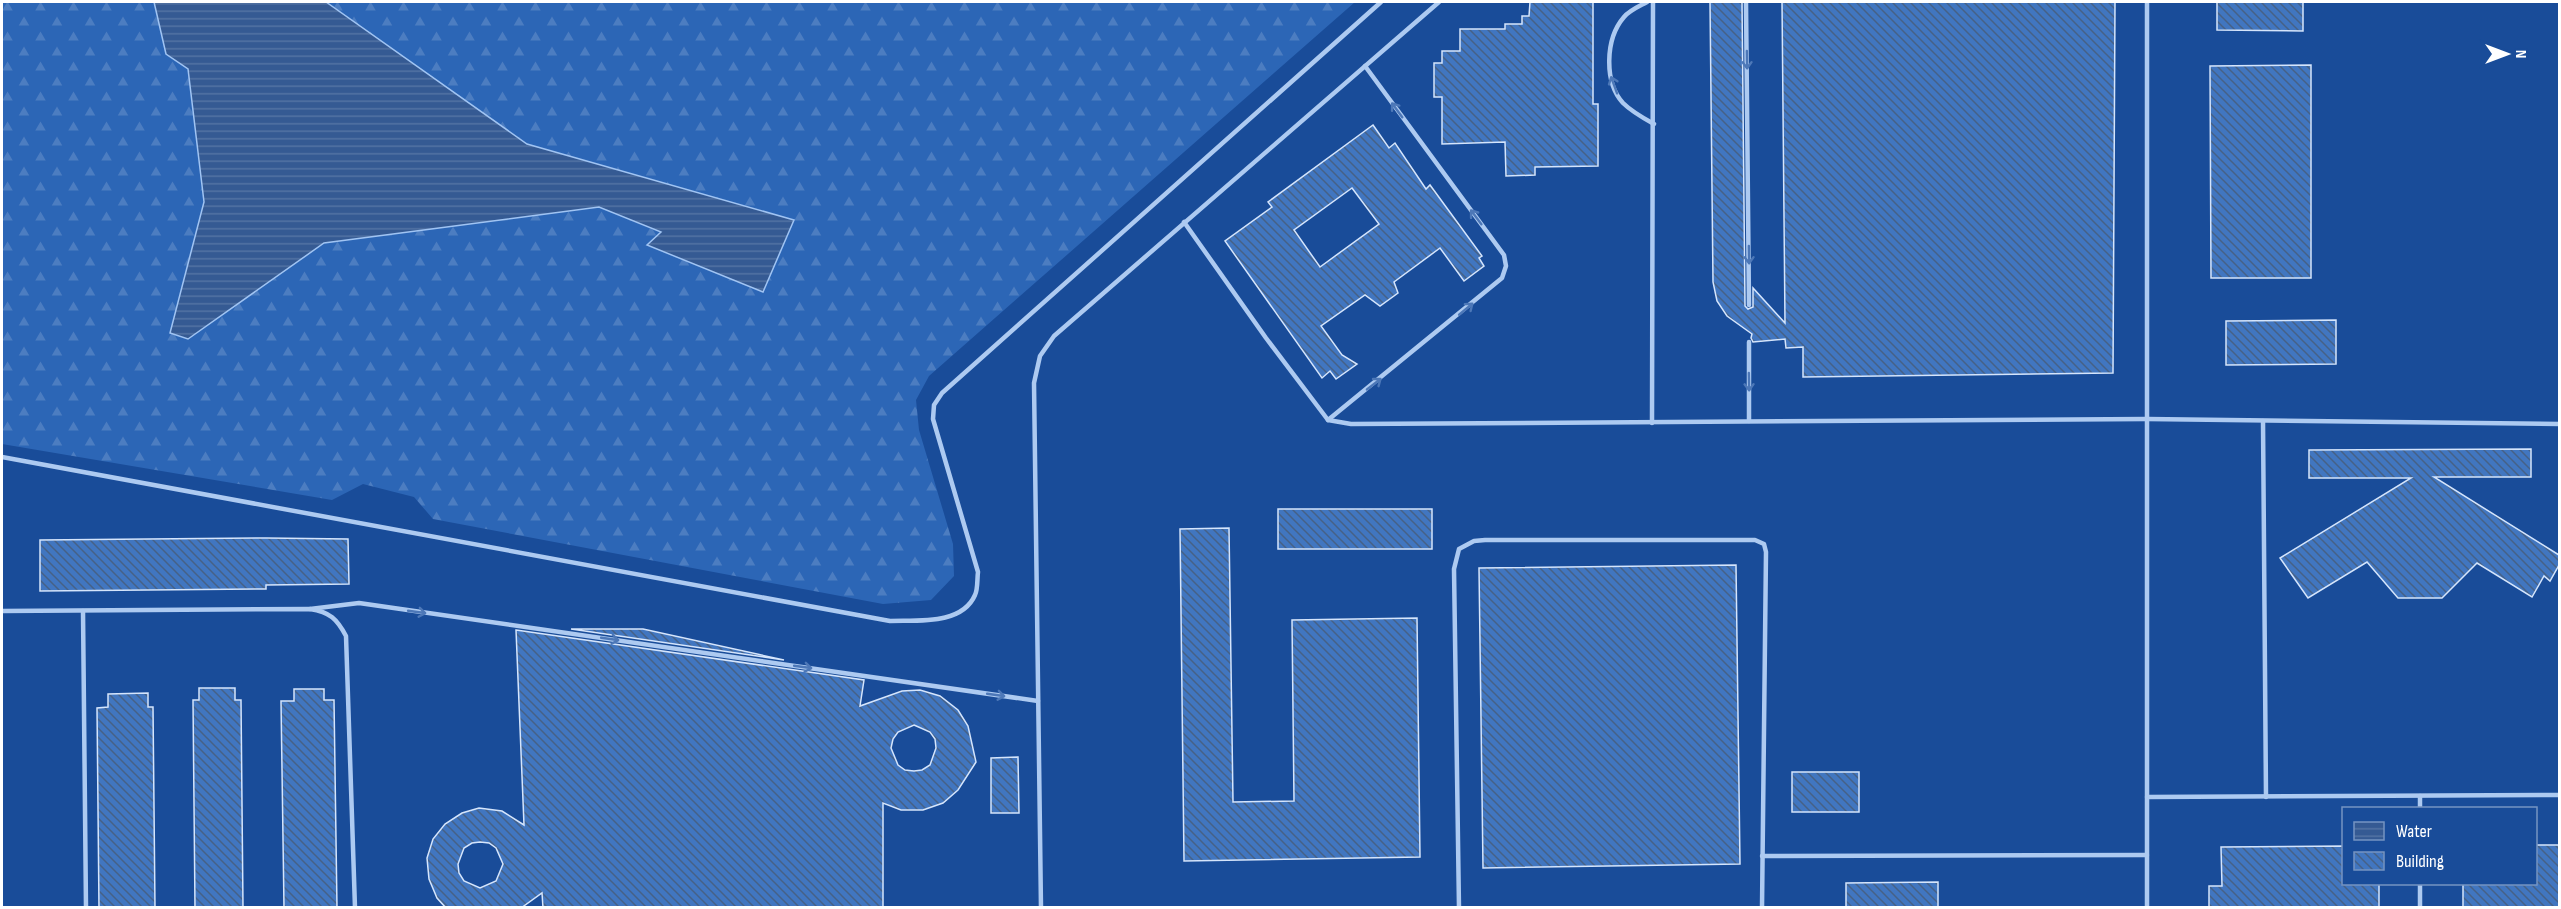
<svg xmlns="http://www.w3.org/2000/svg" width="2561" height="909" viewBox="0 0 2561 909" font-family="'Sofia Sans Condensed',sans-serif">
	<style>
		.forest { fill: url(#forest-firs) }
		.water { fill: url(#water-rules); stroke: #a0c4f3; stroke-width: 1.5 }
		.building { fill: url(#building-back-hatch); stroke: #d5e5fc; stroke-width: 1.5; fill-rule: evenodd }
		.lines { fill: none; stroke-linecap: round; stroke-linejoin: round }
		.lane { stroke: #adcaf1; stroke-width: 4.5 }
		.oneway { stroke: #4d78b8 }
	</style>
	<defs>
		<pattern id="forest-firs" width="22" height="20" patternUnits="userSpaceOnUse" patternTransform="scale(1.5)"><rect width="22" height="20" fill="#2c66b6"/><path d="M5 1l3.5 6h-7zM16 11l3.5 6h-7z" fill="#4c7dc1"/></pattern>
		<pattern id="water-rules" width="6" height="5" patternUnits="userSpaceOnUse" patternTransform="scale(1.5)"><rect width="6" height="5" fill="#355a93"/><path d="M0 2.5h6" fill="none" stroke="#5373a3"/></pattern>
		<pattern id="building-back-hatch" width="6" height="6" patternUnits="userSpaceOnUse" patternTransform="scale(1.5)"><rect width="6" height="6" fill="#4176c0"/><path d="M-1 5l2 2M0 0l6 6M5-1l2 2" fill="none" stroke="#466186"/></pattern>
	</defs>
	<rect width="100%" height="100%" fill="#194c99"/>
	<polygon class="forest" points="2,2 154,2 166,54 188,69 204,202 170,333 188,338 324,243 599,207 661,233 648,244 793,220 527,144 326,2 1355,2 929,376 916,400 919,430 953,544 954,576 931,600 883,604 433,519 414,497 363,484 332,500 2,444"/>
	<polygon class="water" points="154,2 326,2 527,144 794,220 763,292 647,245 661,232 599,207 324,243 188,339 170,333 204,202 188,69 166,54"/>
	<g class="building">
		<polygon points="1530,2 1593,2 1593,104 1598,104 1598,166 1535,167 1535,175 1506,176 1505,142 1442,144 1442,97 1434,97 1434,63 1442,63 1442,51 1460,51 1460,29 1505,29 1505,24 1522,24 1522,16 1529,16"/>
		<polygon points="1710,2 1742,2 1745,306 1748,309 1753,307 1753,288 1785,323 1782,2 2115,2 2113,373 1803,377 1803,347 1786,348 1785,339 1753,342 1751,338 1752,334 1727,316 1717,301 1713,282"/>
		<polygon points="2217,2 2303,2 2303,31 2217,30"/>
		<polygon points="2311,65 2311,278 2211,278 2210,66"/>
		<path d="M1373,125l16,23 6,-5 31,46 4,-4 52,71 -3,2 5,8 -20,15 -24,-33 -46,34 4,11 -18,13 -15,-11 -44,31 21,29 15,9 -21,15 -6,-8 -8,7 -97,-137 47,-34 -4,-5zM1352,188l27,36 -59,43 -26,-37z"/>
		<polygon points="2336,320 2336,364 2226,365 2226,321"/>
		<polygon points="2531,449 2531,477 2434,477 2559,555 2559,565 2550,581 2544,576 2532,597 2477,563 2442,598 2398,598 2367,562 2308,598 2280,558 2411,478 2309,478 2309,450"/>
		<rect x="1278" y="509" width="154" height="40"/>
		<polygon points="1229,528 1233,802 1294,801 1292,620 1417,618 1420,857 1184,861 1180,529"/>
		<polygon points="266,538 348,539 349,584 266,585 266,589 40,591 40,540"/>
		<polygon points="1736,565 1740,864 1483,868 1479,568"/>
		<polygon points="571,629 643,629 784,660"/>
		<path d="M516,630l348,50 -4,26 42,-15 18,-1 20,6 18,14 10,16 8,36 -18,28 -15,13 -20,7h-22l-18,-7v105h-340l-1,-15 -21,15h-75l-9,-10 -8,-19 -2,-21 6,-19 12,-15 17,-11 17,-5 23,3 22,14zM914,725l16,7 5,7 1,9 -6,17 -8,5 -8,1 -9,-1 -7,-5 -7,-17 2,-9 5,-7zM480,842l9,1 7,5 7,16 -7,17 -16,7 -16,-7 -5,-8 -1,-9 6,-16 8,-5z"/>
		<polygon points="199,688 235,688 235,700 241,700 243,908 195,908 193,700 199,700"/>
		<polygon points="294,689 324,689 324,700 334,700 337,908 284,908 281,701 294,701"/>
		<polygon points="148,693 148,707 153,707 155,908 99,908 97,708 108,707 108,694"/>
		<polygon points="1018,757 1019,813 991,813 991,758"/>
		<rect x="1792" y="772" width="67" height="40"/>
		<polygon points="2535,845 2559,845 2559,908 2463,908 2463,884 2535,884"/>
		<polygon points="2343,846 2343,884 2379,884 2379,908 2209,908 2209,886 2222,886 2221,847"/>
		<polygon points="1938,882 1938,908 1846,908 1846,883"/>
	</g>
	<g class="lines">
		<g class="lane">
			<path d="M1647,2c-7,4 -17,8 -23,15 -19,22 -20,65 -1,86 9,9 20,15 31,21"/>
			<polyline points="1746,2 1749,305"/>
			<polyline points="1184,222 1266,338 1328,420 1351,424 2147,419 2560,424"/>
			<polyline points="1749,342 1749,421"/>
			<polyline points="1328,420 1502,278 1506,266 1504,255 1365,66"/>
			<polyline points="2263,421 2266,797"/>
			<polyline points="1652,423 1653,2"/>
			<path d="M2,457l888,164c28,-1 72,4 85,-26 3,-6 2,-16 3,-23l-45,-153 1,-14 8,-12 439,-391"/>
			<polyline points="310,609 359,603 1038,701"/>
			<path d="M2,611l308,-2c20,3 27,10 36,27l9,272"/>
			<polyline points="83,611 86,908"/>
			<polyline points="2420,796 2420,808"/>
			<polyline points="2147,797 2560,795"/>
			<polyline points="1762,856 2147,855"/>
			<polyline points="2420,884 2420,908"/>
			<polyline points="1041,908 1034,383 1040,356 1054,336 1439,2"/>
			<polyline points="1459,908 1454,569 1459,549 1474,541 1485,540 1755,540 1764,544 1766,552 1762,908"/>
			<polyline points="2147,908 2147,2"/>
		</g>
	</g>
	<defs><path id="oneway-shaft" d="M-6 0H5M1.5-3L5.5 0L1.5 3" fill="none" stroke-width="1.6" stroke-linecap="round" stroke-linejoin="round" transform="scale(1.5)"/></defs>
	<g class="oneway">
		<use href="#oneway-shaft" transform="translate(1747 60) rotate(89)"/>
		<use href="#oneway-shaft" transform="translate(1614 85) rotate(-110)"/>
		<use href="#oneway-shaft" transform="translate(1397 110) rotate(-126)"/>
		<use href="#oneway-shaft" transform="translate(1476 217) rotate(-127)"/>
		<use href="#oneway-shaft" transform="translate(1749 255) rotate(89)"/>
		<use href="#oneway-shaft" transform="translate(1466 309) rotate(-40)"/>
		<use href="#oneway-shaft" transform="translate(1749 382) rotate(89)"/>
		<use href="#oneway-shaft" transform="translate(1374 384) rotate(-38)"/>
		<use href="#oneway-shaft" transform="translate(417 612) rotate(8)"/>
		<use href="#oneway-shaft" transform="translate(610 639) rotate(8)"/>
		<use href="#oneway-shaft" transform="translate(803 667) rotate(8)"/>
		<use href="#oneway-shaft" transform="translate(996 695) rotate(8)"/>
	</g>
	<rect width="2561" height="909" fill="none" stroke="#ffffff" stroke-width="6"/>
	<rect x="2342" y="807" width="195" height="78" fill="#194c99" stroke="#7594c2" stroke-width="1.5"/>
	<rect x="2354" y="822" width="30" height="18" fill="url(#water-rules)" stroke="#7594c2" stroke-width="1.5"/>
	<text x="2396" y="837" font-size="18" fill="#ffffff">Water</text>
	<rect x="2354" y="852" width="30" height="18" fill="url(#building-back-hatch)" stroke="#7594c2" stroke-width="1.5"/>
	<text x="2396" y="867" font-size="18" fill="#ffffff">Building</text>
	<g transform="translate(2507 54) rotate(90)" stroke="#194c99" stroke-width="4.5" paint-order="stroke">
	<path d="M0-4.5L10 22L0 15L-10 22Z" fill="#ffffff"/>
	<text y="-9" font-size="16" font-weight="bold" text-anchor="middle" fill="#ffffff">N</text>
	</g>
</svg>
